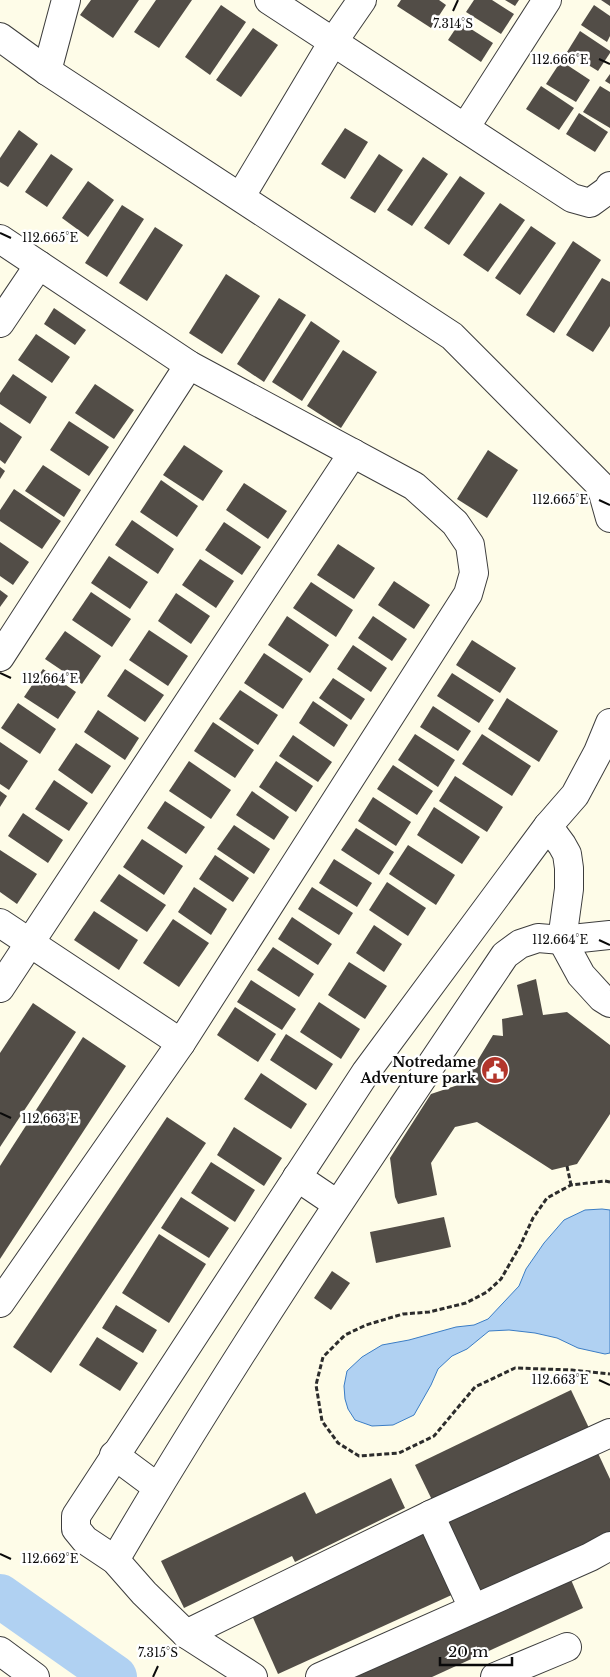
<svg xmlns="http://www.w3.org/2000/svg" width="610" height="1677" viewBox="0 0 610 1677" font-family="'Libre Baskerville',serif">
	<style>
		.water { fill: #b0d1f2; stroke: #3b7dc5 }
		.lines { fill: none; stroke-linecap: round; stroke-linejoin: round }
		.river { stroke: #b0d1f2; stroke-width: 44 }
		.building { fill: #524d47 }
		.minor-casing { stroke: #3d3d3d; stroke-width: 30 }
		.path { stroke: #2c2c2c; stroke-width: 3; stroke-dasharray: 5 2.5; stroke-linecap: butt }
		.minor { stroke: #fff; stroke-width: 28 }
		.ticks { fill: none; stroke: #0a0a0a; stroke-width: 2 }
		.labels { text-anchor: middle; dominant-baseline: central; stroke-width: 5; stroke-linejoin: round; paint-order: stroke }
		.poi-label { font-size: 14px; font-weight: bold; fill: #0a0a0a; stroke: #fff; text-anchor: end }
		.ticks-label { font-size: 12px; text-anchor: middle; fill: #0a0a0a; stroke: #fff; stroke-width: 5; stroke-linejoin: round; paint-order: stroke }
	</style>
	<rect width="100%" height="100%" fill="#fefce8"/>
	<polygon class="water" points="602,1209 610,1210 610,1353 605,1354 578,1348 557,1338 535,1333 509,1330 489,1331 467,1349 452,1356 438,1369 431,1385 414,1415 393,1425 372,1426 355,1420 348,1409 345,1399 344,1386 347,1371 362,1357 382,1345 409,1340 456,1327 474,1325 488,1319 519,1286 526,1269 544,1243 564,1220 585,1210"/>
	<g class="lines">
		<polyline class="river" points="0,1596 115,1677"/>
	</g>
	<g class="building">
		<polygon points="91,0 139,0 113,38 80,15"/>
		<polygon points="156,0 192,0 159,48 134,32"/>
		<polygon points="401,0 439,0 446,5 431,28 397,6"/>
		<polygon points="474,0 492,0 514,14 501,34 466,12"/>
		<polygon points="505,0 519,0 515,6"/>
		<polygon points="601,0 610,0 610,6"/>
		<polygon points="221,5 246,22 210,75 185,57"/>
		<polygon points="594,5 610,16 610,36 607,42 581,25"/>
		<polygon points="460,22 493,43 481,62 448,40"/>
		<polygon points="253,28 278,45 241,97 216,80"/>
		<polygon points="580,31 610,51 610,53 598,71 567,52"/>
		<polygon points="561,61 590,80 576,102 546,84"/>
		<polygon points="610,74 610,84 605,81"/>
		<polygon points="541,86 574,108 559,130 526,109"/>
		<polygon points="600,86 610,92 610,128 583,112"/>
		<polygon points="579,113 608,132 595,152 566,134"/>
		<polygon points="345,128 368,142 345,179 321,164"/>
		<polygon points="19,130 38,144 8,187 0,182 0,158"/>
		<polygon points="51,154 73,169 47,207 25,192"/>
		<polygon points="379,154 403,170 375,213 350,198"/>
		<polygon points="423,157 448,174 412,226 387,210"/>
		<polygon points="460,176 485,193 449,245 424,228"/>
		<polygon points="88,181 114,200 88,237 62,218"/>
		<polygon points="500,203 525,220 488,272 463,255"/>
		<polygon points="122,205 144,219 107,277 85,263"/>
		<polygon points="531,226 556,243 520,295 495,278"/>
		<polygon points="155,227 183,245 147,301 119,283"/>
		<polygon points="573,241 601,260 554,333 526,315"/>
		<polygon points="226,274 260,296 222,354 189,333"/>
		<polygon points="602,278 610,282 610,326 593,352 566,335"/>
		<polygon points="279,298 306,315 264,382 237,364"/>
		<polygon points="54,308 86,330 75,345 44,324"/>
		<polygon points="311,321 340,341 302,401 272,382"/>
		<polygon points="36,334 70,357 52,383 18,360"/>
		<polygon points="343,350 377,372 341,428 307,406"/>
		<polygon points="13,374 47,397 30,424 0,404 0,393"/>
		<polygon points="95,384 134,410 114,439 75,413"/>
		<polygon points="69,421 109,447 89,476 50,450"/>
		<polygon points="0,422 22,437 5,464 0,460"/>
		<polygon points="184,445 223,471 203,501 163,475"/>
		<polygon points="488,450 518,470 487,518 457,499"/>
		<polygon points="43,465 81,490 64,517 25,491"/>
		<polygon points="0,467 5,471 0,479"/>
		<polygon points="161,480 198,506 177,537 140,512"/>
		<polygon points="244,483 287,511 268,539 226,510"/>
		<polygon points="14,489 61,521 42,549 0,521 0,510"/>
		<polygon points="132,520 174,549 158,574 115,545"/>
		<polygon points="224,522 261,547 242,575 205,550"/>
		<polygon points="0,542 29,562 13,585 0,576"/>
		<polygon points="338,544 375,568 354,599 317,575"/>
		<polygon points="109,556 148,582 130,609 91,583"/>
		<polygon points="200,559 234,581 216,608 182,585"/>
		<polygon points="394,581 430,605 414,629 378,605"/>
		<polygon points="311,582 353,610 336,637 293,608"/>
		<polygon points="0,590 8,596 0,607"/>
		<polygon points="91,592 131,619 112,647 72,620"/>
		<polygon points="176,593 210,616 191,644 158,621"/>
		<polygon points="287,616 329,645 310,673 268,645"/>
		<polygon points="373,616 407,639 392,661 358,638"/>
		<polygon points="149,630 188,656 168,686 129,660"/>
		<polygon points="65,631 101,656 82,684 45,659"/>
		<polygon points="472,640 516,668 500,693 456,665"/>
		<polygon points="353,645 387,668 371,692 337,669"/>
		<polygon points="264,653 303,679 283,709 244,683"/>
		<polygon points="43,669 76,692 58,719 24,697"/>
		<polygon points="125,669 164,695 145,722 107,696"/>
		<polygon points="452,673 494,700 479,723 437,696"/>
		<polygon points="333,678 365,699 351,720 319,698"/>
		<polygon points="240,690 278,715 258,745 219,719"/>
		<polygon points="507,698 558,731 539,762 488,729"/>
		<polygon points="313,701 348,725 334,747 299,723"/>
		<polygon points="18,703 56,729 40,754 1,728"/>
		<polygon points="433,706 471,731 458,751 420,727"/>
		<polygon points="98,710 139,738 125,760 84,732"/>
		<polygon points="213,722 254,750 235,778 194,751"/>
		<polygon points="415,734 455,760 438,787 398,760"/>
		<polygon points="482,734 531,766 512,796 462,764"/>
		<polygon points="293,735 332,762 318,782 279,756"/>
		<polygon points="0,742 28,761 9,790 0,784"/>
		<polygon points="76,743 111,766 92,794 58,770"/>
		<polygon points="189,761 231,790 211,819 169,791"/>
		<polygon points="276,761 313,786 296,812 259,787"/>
		<polygon points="393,765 433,791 417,815 377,789"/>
		<polygon points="455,776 503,807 487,832 439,801"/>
		<polygon points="54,780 88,803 69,831 35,809"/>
		<polygon points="0,791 7,796 0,807"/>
		<polygon points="252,791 289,817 274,840 236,815"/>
		<polygon points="373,797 411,822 396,846 358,821"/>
		<polygon points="165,801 205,827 186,854 147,828"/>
		<polygon points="434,807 480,837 462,864 417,835"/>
		<polygon points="23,813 63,840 48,863 8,836"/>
		<polygon points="234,825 270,849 254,874 217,849"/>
		<polygon points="356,828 394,852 379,875 341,850"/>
		<polygon points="142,839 183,866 164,895 123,867"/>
		<polygon points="408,845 455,875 436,905 389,874"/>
		<polygon points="0,850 37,874 17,904 0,892"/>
		<polygon points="215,855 249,878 233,902 199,879"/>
		<polygon points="334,859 372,883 357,907 319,883"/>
		<polygon points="119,874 166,905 147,932 100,901"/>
		<polygon points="387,882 426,908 408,936 369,910"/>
		<polygon points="194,887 227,909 211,935 178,912"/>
		<polygon points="312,887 353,913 339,935 298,909"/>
		<polygon points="94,911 138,940 119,970 74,940"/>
		<polygon points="292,917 332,944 318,965 278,939"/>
		<polygon points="173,919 209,943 179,987 143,963"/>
		<polygon points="374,925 402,944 384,972 356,953"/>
		<polygon points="273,947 314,974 299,997 257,970"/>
		<polygon points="349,962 387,986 365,1019 328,995"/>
		<polygon points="536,979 543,1015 567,1012 610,1045 610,1114 577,1164 552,1170 477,1122 455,1127 431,1163 437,1195 398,1204 395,1197 390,1158 431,1094 464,1083 493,1035 503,1036 502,1019 523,1015 517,985"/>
		<polygon points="251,980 296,1009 282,1030 237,1002"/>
		<polygon points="319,1002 360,1029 341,1059 300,1032"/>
		<polygon points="33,1003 76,1032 0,1147 0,1053"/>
		<polygon points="235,1007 276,1034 258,1062 217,1035"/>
		<polygon points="286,1034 333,1064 316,1090 270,1060"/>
		<polygon points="83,1037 126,1066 0,1259 0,1166"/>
		<polygon points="261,1073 307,1104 291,1129 244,1099"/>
		<polygon points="167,1117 206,1143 51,1373 13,1347"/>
		<polygon points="234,1127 282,1158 264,1186 217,1155"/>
		<polygon points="211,1162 255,1190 235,1222 191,1193"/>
		<polygon points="181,1197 229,1228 209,1258 161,1228"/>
		<polygon points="444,1217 451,1247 376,1263 370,1232"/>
		<polygon points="159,1234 206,1264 169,1323 122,1293"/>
		<polygon points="332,1271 350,1283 331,1310 314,1298"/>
		<polygon points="116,1305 157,1330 143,1353 102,1328"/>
		<polygon points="97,1337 138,1363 120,1391 79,1365"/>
		<polygon points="571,1390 589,1428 434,1504 415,1465"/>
		<polygon points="596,1449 610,1479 610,1533 481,1593 447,1519"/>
		<polygon points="391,1478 405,1508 295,1562 292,1556 184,1608 161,1561 305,1492 316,1514"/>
		<polygon points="428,1530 456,1593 278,1674 250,1611"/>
		<polygon points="569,1575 583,1608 432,1677 344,1677"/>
	</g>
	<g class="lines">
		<g class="minor-casing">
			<g id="minor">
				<polyline points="269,0 572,198 590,203 608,190 610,186"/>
				<polyline points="0,37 47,71 452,336 601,486 610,518"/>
				<polyline points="47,71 66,0"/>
				<polyline points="465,128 547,0"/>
				<polyline points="241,196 333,42 362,0"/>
				<polyline points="0,239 189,365 414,486 455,523 470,545 474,573 468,594 181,1043 0,1303"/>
				<polyline points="0,323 39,265"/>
				<polyline points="0,657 189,365"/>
				<polyline points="548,826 562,845 567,854 569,868 569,889 562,940 581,975 602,998 610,1003"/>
				<polyline points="0,923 181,1043"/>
				<polyline points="0,988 353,453"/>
				<polyline points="297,1177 337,1204"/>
				<polyline points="114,1455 157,1487"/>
				<polyline points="430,1515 473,1608"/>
				<path d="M115,1560c121,-207 256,-406 390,-605l15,-11 18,-6 24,2 48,-5"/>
				<polyline points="186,1634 430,1515 610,1433"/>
				<polyline points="0,1651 35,1677"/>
				<polyline points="253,1677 186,1634 144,1593 115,1560 85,1540 76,1529 76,1516 366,1072 548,826 575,795 598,752 610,723"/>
				<polyline points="320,1677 590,1557 610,1546"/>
				<polyline points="495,1677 567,1647"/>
			</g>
		</g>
		<g class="path">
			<polyline points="567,1166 571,1185"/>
			<polyline points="610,1182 605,1181 571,1185 547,1198 533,1218 520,1246 501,1279 487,1292 466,1303 429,1312 403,1314 366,1325 345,1335 323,1357 316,1385 322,1421 338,1443 359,1456 399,1453 434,1436 475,1387 515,1368 572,1370 610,1374"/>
		</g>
		<use href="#minor" class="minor"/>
	</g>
	<path class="ticks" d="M453,11l5,-11M599,59l11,5M0,233l11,5M599,500l11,5M0,673l11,5M599,940l11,5M0,1113l11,5M599,1380l11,5M0,1554l11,5M153,1677l5,-11"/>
	<defs>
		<g id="civic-disc" transform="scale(1.4375)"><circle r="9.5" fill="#b2352b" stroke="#fff"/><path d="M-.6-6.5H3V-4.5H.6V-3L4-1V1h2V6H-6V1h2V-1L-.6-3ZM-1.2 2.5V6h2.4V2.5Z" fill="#fff"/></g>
	</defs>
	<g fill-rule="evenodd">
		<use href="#civic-disc" x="495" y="1070"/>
	</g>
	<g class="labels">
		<g class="poi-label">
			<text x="476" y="1062">Notredame<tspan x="476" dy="16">Adventure park</tspan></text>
		</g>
	</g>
	<g class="ticks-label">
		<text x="453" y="28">7.314°S</text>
		<text x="560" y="64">112.666°E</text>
		<text x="50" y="242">112.665°E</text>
		<text x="560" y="504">112.665°E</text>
		<text x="50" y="683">112.664°E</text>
		<text x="560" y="944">112.664°E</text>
		<text x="50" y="1123">112.663°E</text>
		<text x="560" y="1384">112.663°E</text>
		<text x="50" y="1563">112.662°E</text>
		<text x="158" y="1657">7.315°S</text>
	</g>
	<path d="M440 1657v8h72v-8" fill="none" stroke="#0a0a0a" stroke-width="2.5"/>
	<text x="448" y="1657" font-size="15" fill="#0a0a0a" stroke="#ffffff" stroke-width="4" paint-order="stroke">20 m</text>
</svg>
